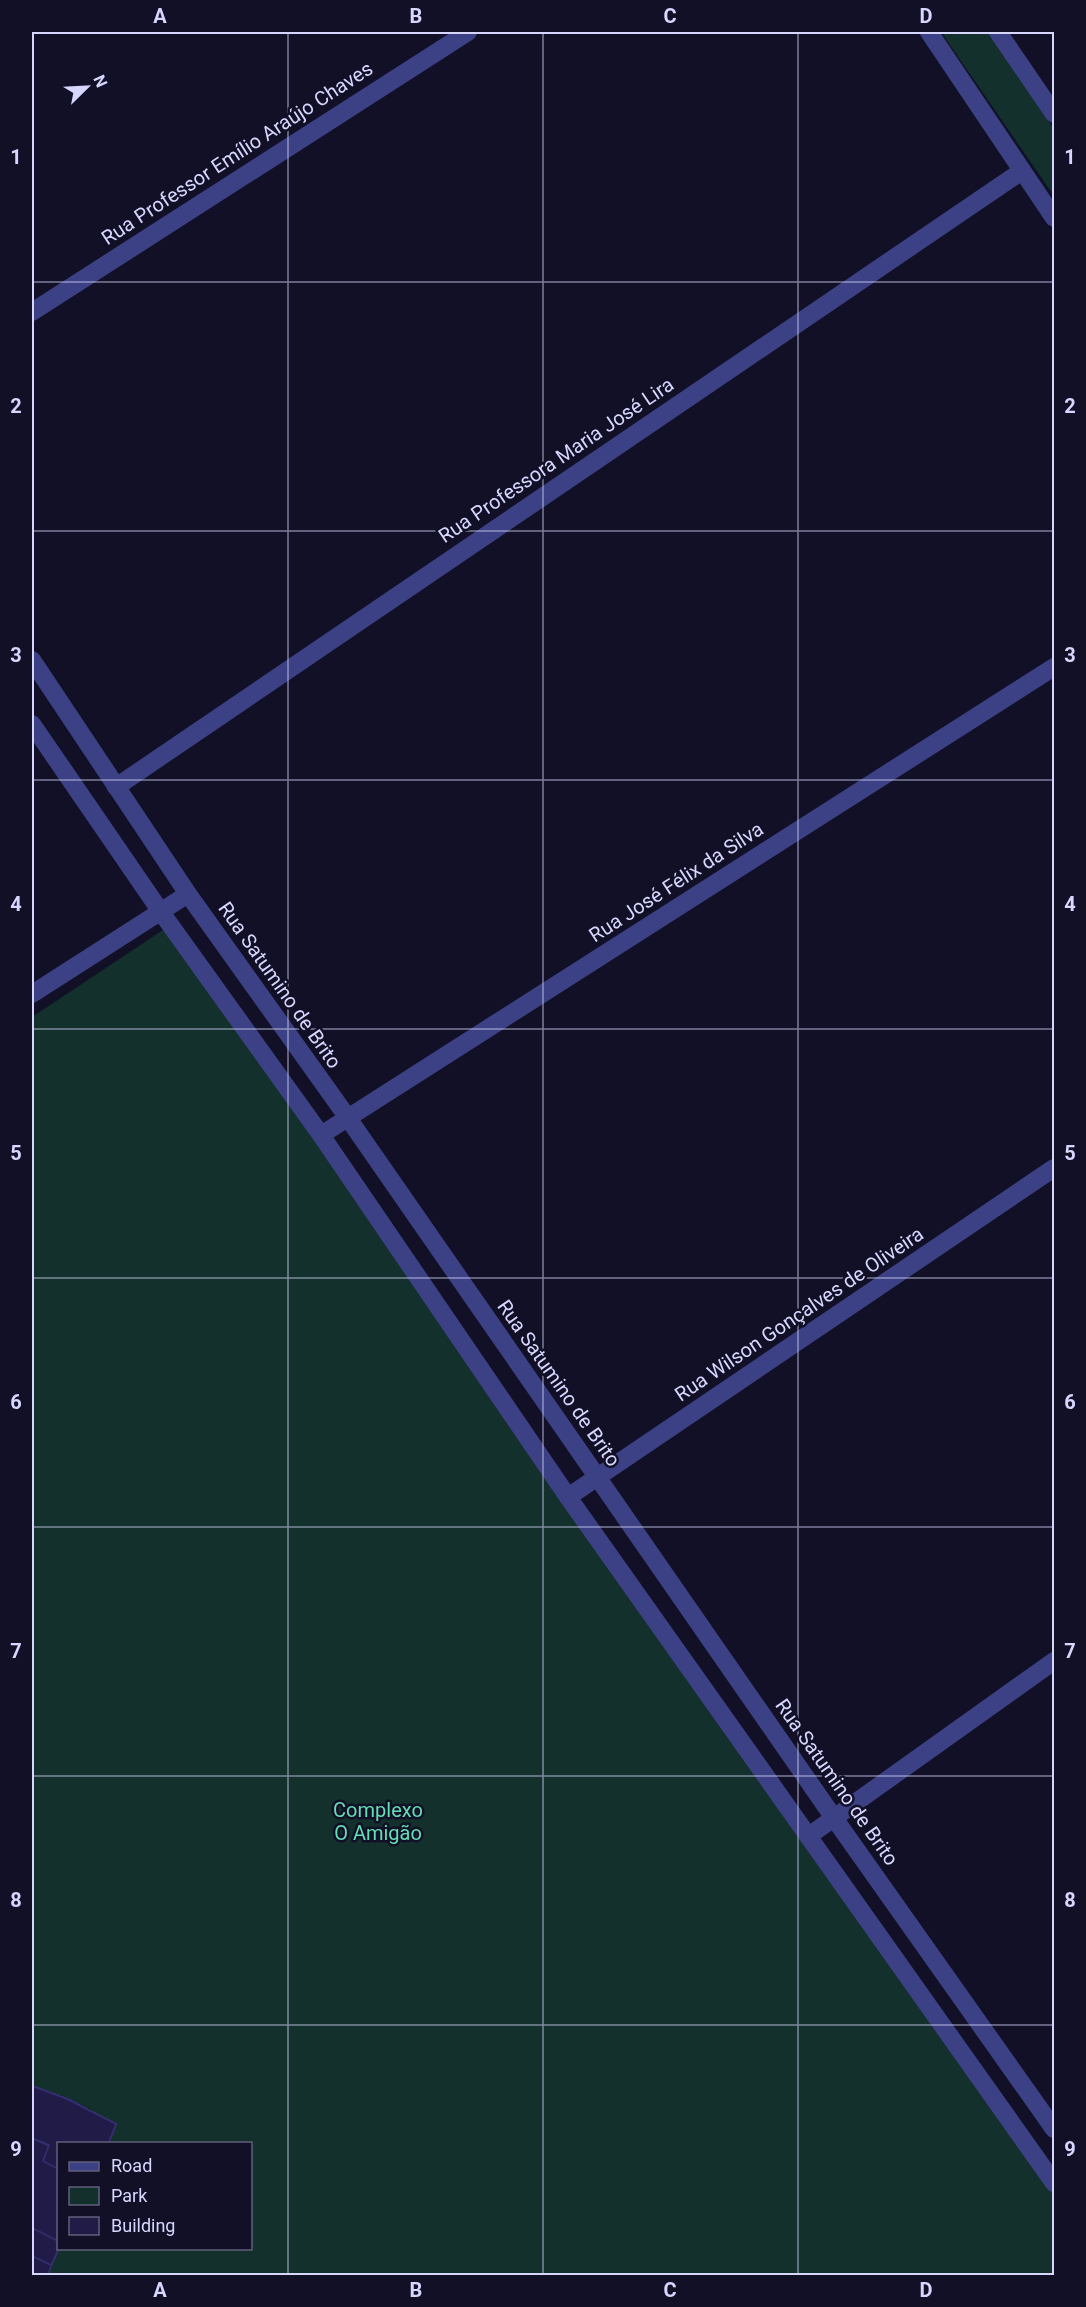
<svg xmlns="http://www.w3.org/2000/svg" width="1086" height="2307" viewBox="0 0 1086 2307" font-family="Roboto,sans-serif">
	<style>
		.green { fill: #13302c; fill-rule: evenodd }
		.building { fill: #211c47; stroke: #352f72; stroke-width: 1.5 }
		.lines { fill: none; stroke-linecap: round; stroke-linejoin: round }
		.minor { stroke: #3c4084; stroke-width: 18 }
		.grid { fill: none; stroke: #d7d6fe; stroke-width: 1.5; stroke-opacity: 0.55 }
		.labels { text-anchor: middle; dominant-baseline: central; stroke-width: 5; stroke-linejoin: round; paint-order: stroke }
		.street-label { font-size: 20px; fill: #d7d6fe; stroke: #111026 }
		.park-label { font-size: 20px; fill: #62deb3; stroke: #111026 }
		.neatline { fill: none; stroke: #d7d6fe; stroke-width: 2 }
		.grid-label { font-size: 20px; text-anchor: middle; font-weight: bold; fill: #d7d6fe }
	</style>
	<rect width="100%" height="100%" fill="#111026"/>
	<g class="green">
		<polygon points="949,32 988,32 1054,129 1054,196 943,35"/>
		<path d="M169,926l885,1253v96l-1022,1v-1259zM58,2144h192v104h-192z"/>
	</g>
	<g class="building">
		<polygon points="32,2086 67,2099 116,2124 108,2144 58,2144 59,2248 48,2272 32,2264"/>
		<polygon points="32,2086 67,2099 116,2124 107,2144 99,2144 58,2122 32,2112"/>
		<polygon points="32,2086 67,2099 116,2124 107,2144 83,2144 55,2130 32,2121"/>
		<polygon points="32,2086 67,2099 116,2124 108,2144 58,2144 58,2177 32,2165"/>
		<polygon points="32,2086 67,2099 116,2124 109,2139 61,2115 32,2104"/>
		<polygon points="32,2086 67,2099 116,2124 107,2144 58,2144 58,2250 32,2237"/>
		<polygon points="32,2086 67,2099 116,2124 108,2144 58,2144 58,2187 32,2173"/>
		<polygon points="32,2086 67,2099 116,2124 108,2144 58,2144 59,2248 47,2276 32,2274"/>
		<polygon points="32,2086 67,2099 116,2124 108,2144 58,2144 58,2205 32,2192"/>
		<polygon points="32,2086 67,2099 116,2124 108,2144 58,2144 59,2248 55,2258 32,2247"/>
		<polygon points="32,2086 67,2099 116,2124 113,2132 65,2107 32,2095"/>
		<polygon points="32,2086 67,2099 116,2124 108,2144 63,2144 32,2129"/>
		<polygon points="32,2086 67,2099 116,2124 108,2144 58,2144 58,2214 32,2201"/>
		<polygon points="32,2086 67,2099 116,2124 108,2144 58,2144 59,2248 51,2265 32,2256"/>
		<polygon points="32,2086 67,2099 116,2124 107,2144 58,2144 58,2232 32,2219"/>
		<polygon points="32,2086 67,2099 116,2124 108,2144 58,2144 58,2223 32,2210"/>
		<polygon points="32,2086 67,2099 116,2124 107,2144 58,2144 58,2196 32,2182"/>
		<polygon points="32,2086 67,2099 116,2124 108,2144 58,2144 58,2241 32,2228"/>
		<polygon points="32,2086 67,2099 116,2124 107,2144 58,2144 58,2150 32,2138"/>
		<polygon points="32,2086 67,2099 116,2124 107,2144 58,2144 58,2159 47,2153 49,2145 32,2138"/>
		<polygon points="32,2086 67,2099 116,2124 108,2144 58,2144 58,2169 43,2161 49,2145 32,2138"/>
	</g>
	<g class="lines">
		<g class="minor">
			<polyline points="929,32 1054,218"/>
			<polyline points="998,32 1054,114"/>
			<polyline points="32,312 468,32"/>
			<polyline points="32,660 188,894 348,1118 834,1818 1054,2129"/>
			<polyline points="32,724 161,912 321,1135 568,1497 1054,2183"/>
			<polyline points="116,787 1022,171"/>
			<polyline points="32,994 188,894"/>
			<polyline points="321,1135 1054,667"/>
			<polyline points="568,1497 1054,1168"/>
			<polyline points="810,1835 1054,1661"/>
		</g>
	</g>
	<path class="grid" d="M288,32v2244M543,32v2244M798,32v2244M32,282h1022M32,531h1022M32,780h1022M32,1029h1022M32,1278h1022M32,1527h1022M32,1776h1022M32,2025h1022"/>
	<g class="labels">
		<g class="street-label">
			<text transform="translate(237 153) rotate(-33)">Rua Professor Emílio Araújo Chaves</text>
			<text transform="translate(556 460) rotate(-34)">Rua Professora Maria José Lira</text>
			<text transform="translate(676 882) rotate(-33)">Rua José Félix da Silva</text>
			<text transform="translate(280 985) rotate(55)">Rua Satumino de Brito</text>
			<text transform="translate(799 1314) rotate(-34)">Rua Wilson Gonçalves de Oliveira</text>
			<text transform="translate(559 1383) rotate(55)">Rua Satumino de Brito</text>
			<text transform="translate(837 1782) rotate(55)">Rua Satumino de Brito</text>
		</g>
		<g class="park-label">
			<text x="378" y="1810">Complexo<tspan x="378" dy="23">O Amigão</tspan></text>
		</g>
	</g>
	<rect width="1086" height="2307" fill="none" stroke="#111026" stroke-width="66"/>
	<rect x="57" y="2142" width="195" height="108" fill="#111026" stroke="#605f7c" stroke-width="1.5"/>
	<rect x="69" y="2162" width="30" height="9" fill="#3c4084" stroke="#605f7c" stroke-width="1.5"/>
	<text x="111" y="2172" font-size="18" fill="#d7d6fe">Road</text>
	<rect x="69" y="2187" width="30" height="18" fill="#13302c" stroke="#605f7c" stroke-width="1.5"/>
	<text x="111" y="2202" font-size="18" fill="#d7d6fe">Park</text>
	<rect x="69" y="2217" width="30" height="18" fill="#211c47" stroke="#605f7c" stroke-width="1.5"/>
	<text x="111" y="2232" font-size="18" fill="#d7d6fe">Building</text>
	<g transform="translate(87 87) rotate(66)" stroke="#111026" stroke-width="4.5" paint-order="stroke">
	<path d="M0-4.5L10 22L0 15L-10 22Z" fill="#d7d6fe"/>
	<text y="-9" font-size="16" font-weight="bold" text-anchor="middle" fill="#d7d6fe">N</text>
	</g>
	<rect x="33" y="33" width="1020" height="2241" class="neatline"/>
	<g class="grid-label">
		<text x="160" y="23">A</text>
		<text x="416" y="23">B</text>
		<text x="670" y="23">C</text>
		<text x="926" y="23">D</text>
		<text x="16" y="164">1</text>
		<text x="1070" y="164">1</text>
		<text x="16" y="413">2</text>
		<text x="1070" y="413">2</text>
		<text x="16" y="662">3</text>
		<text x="1070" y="662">3</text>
		<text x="16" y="911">4</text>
		<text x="1070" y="911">4</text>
		<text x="16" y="1160">5</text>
		<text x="1070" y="1160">5</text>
		<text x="16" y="1409">6</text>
		<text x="1070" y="1409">6</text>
		<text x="16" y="1658">7</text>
		<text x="1070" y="1658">7</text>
		<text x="16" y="1907">8</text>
		<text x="1070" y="1907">8</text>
		<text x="16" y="2156">9</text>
		<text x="1070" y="2156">9</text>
		<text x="160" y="2297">A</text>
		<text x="416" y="2297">B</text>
		<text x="670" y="2297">C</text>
		<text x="926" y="2297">D</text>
	</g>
</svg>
